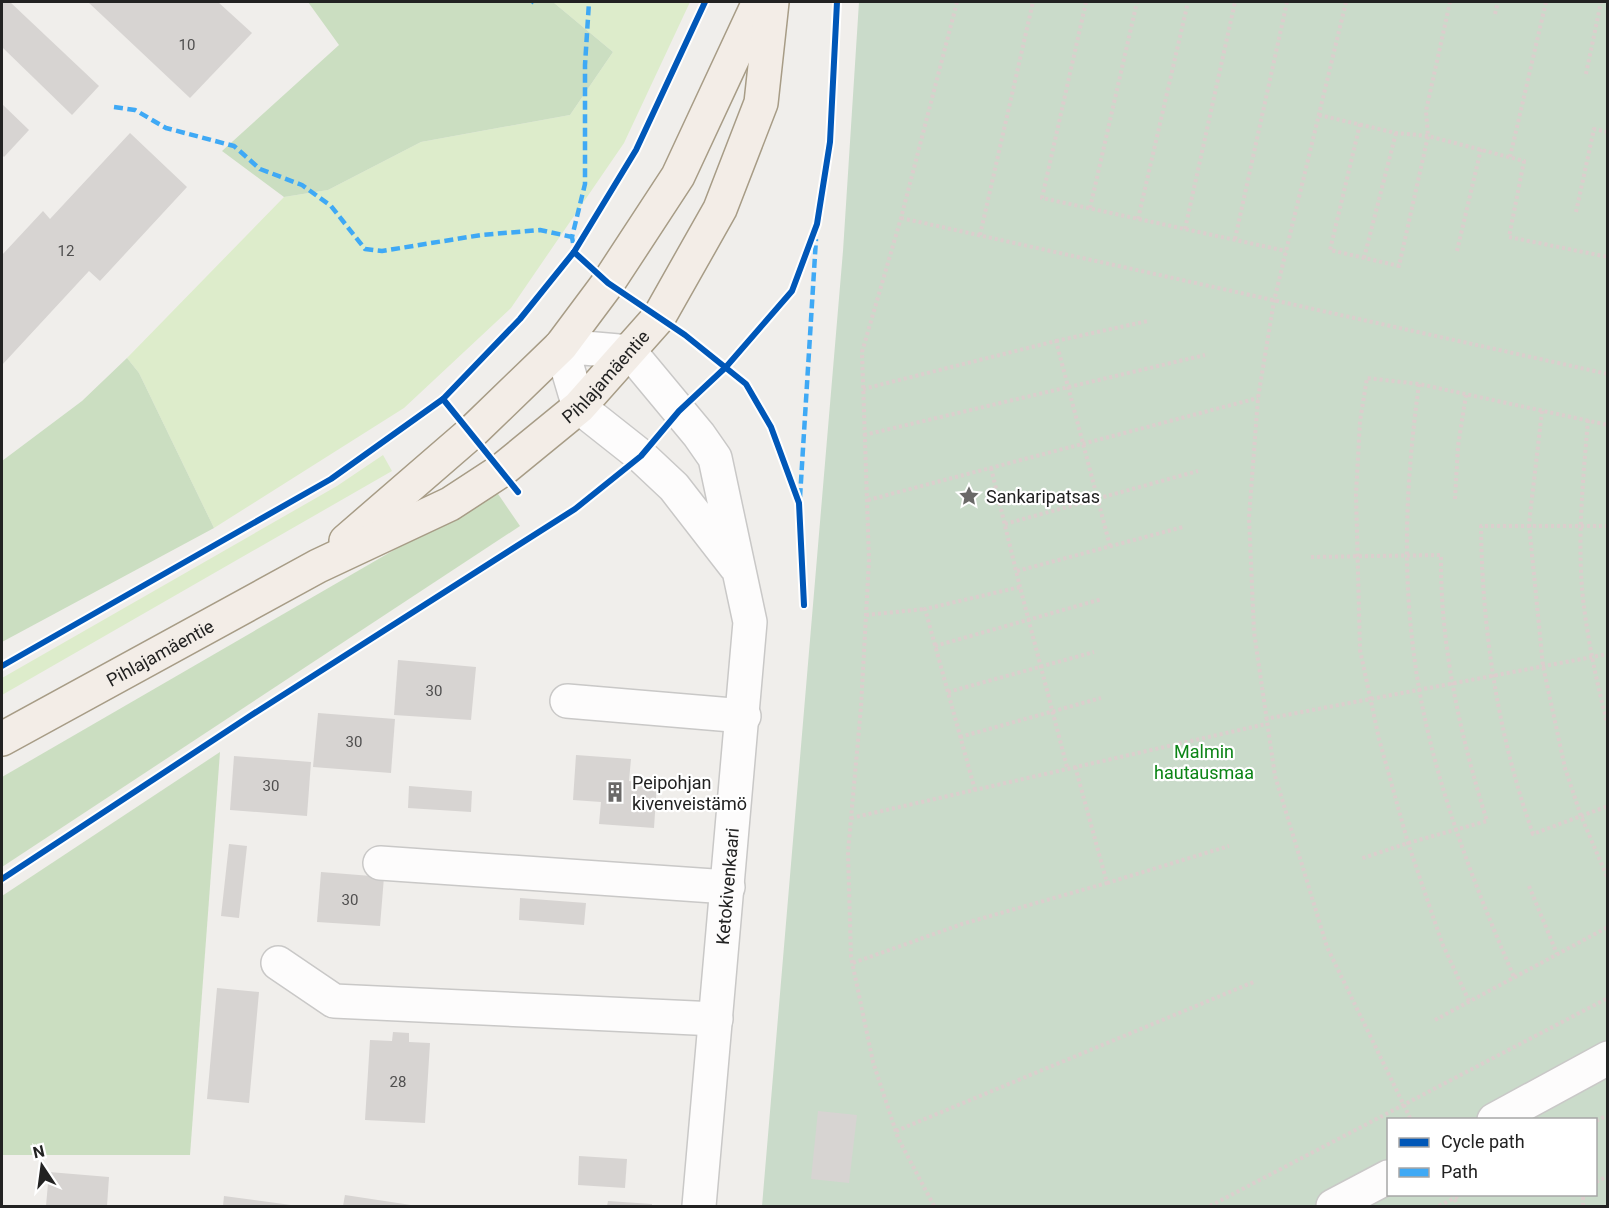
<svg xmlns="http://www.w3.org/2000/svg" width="1609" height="1208" viewBox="0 0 1609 1208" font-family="Roboto,sans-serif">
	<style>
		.grass { fill: #ddeccb }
		.forest { fill: #cbdec1 }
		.cemetery { fill: #cadbca; fill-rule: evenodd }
		.building { fill: #d7d4d2 }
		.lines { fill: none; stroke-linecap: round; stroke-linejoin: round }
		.minor-casing { stroke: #c9c8c7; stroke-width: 36 }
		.major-casing { stroke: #a79c86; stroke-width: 36 }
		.path { stroke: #dccecd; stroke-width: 4; stroke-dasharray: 3 3; stroke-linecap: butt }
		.minor { stroke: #fdfcfc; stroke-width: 33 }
		.major { stroke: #f3ede7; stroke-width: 33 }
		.quiet { stroke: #3fa9f5; stroke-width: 4.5; stroke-dasharray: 9 4.5; stroke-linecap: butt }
		.cycleway-casing { stroke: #fff; stroke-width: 10 }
		.cycleway { stroke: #0057b8; stroke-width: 6 }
		.labels { text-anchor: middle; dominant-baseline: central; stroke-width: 4.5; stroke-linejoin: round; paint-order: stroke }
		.number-label { font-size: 15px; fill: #4f4e4e }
		.street-label { font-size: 18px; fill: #222; stroke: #fff }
		.poi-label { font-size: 18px; fill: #222; stroke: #fff; text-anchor: start }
		.park-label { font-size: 18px; fill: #0c8416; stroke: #fff }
	</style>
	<rect width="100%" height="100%" fill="#f0eeeb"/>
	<g class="grass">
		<polygon points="553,2 690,2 624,143 511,308 404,408 214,528 139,373 127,358 284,197 328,190 421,142 570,115 613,52"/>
		<polygon points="383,455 392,471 2,695 2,678 337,486"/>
	</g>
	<g class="forest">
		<polygon points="308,2 553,2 613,52 570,115 421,142 328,190 284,197 222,151 339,45"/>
		<polygon points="127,358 139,373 214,528 2,642 2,461 82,401"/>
		<polygon points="496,491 520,526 2,867 2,777"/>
		<polygon points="220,752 190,1155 2,1155 2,896"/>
	</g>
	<path class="cemetery" d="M859,2h748v1204h-845l81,-955zM1388,1120h208v74h-208z"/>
	<g class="building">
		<polygon points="2,2 10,2 99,86 72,115 2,47"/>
		<polygon points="88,2 218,2 252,33 190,98"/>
		<polygon points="2,104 29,130 4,157 2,155"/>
		<polygon points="130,133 187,187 100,281 89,271 2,365 2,255 43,211 50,219"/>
		<polygon points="398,660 476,667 471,720 394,715"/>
		<polygon points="318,713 395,719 391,773 313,767"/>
		<polygon points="576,755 631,759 629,781 657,783 654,828 599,824 601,802 573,800"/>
		<polygon points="234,756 311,762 307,816 230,810"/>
		<polygon points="409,786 472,791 471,812 408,808"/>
		<polygon points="229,844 247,846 239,918 221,916"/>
		<polygon points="321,872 384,877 380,926 317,922"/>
		<polygon points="520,898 586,903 584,925 519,920"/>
		<polygon points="217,988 259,992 249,1103 207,1099"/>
		<polygon points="393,1032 409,1033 409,1042 430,1043 425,1123 365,1120 370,1040 392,1041"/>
		<polygon points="818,1111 857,1115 849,1183 811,1179"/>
		<polygon points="579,1156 627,1159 625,1188 578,1185"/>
		<polygon points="49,1172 109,1177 107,1206 46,1206"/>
		<polygon points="345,1195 411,1205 410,1206 343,1206"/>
		<polygon points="224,1196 291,1205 291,1206 223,1206"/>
		<polygon points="608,1201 652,1204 652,1206 607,1206"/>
	</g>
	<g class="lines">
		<g class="minor-casing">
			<g id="minor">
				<polyline points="567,701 744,716"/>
				<polyline points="380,863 728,887"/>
				<polyline points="278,963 334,1001 716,1019"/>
				<polyline points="1494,1120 1608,1058"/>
				<path id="s1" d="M699,1206l51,-584 -35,-164 -16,-23 -69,-83 -69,-6 18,61 62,49 33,31 62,80"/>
				<polyline points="1333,1206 1388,1177"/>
			</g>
		</g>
		<g class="major-casing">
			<g id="major">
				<polyline points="346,541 472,432 561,346 608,283 678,176 759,2"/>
				<path id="s2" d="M2,739l316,-173 132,-62 52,-34 77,-63 80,-90 61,-108 41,-106 11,-101"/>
			</g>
		</g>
		<g class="path">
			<polyline points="1086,2 1042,198 1286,251"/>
			<polyline points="1346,2 1274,301 1258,398 1249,517 1254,632 1275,776 1327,947 1411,1120"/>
			<polyline points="1495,14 1498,2"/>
			<polyline points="1586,74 1601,2"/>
			<polyline points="1319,115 1396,133 1428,136 1524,161 1509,237 1608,257"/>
			<polyline points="1360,124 1330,250 1399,266 1428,136 1426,111 1450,2"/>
			<polyline points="1510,157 1546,2"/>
			<polyline points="1090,208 1137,2"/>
			<polyline points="1576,212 1594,129 1608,132"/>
			<polyline points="901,218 1608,374"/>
			<polyline points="1138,219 1188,2"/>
			<polyline points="1185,229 1235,2"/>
			<polyline points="980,235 1033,2"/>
			<polyline points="1235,239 1287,2"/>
			<polyline points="1457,251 1481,149"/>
			<polyline points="1364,258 1396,133"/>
			<polyline points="1056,341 1148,321"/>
			<path d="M1419,384c-12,88 -17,175 -6,263 13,114 56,226 101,330"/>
			<polyline points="863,389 1056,341 1110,546"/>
			<polyline points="1542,411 1529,524 1543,666 1565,768 1581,816 1608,879"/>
			<path d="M1588,420c-5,59 -11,121 -5,179 5,43 14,85 25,127"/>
			<polyline points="864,435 1205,355"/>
			<polyline points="991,468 1020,587"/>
			<polyline points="1455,499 1458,446 1466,395"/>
			<polyline points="868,500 1258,398"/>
			<polyline points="1005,524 1198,471"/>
			<path d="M1608,526h-127c1,104 17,210 52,308l75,-28"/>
			<path d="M1311,557l130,-2c-1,90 19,180 46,266l-79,22 -48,16"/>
			<polyline points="1017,571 1183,527"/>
			<polyline points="866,615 925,609"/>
			<polyline points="935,646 1102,599"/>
			<polyline points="948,692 1094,652"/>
			<polyline points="1265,719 1608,654"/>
			<polyline points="960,737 1101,698"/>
			<polyline points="975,790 925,609 1020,587 1067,767"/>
			<polyline points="851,818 1266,724"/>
			<polyline points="1107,883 1229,846"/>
			<polyline points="1529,886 1557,954"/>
			<polyline points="853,963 962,924 1107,883 1075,766"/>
			<polyline points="1469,1001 1442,943 1408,843 1379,739 1360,650 1356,494 1360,421 1367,378 1419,384 1608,425"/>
			<polyline points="1435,1020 1608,927"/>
			<polyline points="1596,1121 1608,1115"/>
			<polyline points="896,1131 1256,981"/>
			<polyline points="1596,1182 1608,1176"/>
			<polyline points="1452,1194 1458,1206"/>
			<polyline points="934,1206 898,1138 873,1062 851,957 848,852 861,707 869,560 862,352 901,218 957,2"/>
			<polyline points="1210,1206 1608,998"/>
			<polyline points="1439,1206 1462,1194"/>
			<polyline points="1583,1206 1583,1194"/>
		</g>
		<use href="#minor" class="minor"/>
		<use href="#major" class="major"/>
		<g class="quiet">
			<polyline points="531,3 532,2"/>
			<polyline points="114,107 135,110 166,128 234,146 260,169 302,185 331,206 365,249 382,251 481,235 540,230 572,237"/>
			<polyline points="573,243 572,237 585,184 585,65 589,2"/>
			<polyline points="800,497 816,239"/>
		</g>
		<g class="cycleway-casing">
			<g id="cycleway">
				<polyline points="574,252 608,283 685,335 746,384 771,427 799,503 804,605"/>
				<polyline points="443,399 518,492"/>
				<polyline points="2,666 331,479 443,399 520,319 574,252 636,150 705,2"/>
				<polyline points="2,879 250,716 575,509 641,456 679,411 726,367 792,291 817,224 830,142 837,2"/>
			</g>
		</g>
		<use href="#cycleway" class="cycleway"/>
	</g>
	<defs>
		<g id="sight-bare" transform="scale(1.62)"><path d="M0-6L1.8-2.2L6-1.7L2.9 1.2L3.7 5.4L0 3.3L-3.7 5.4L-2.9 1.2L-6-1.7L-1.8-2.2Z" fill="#6a6968" stroke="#fff" stroke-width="2.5" paint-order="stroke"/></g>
		<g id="building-bare" transform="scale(1.62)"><path d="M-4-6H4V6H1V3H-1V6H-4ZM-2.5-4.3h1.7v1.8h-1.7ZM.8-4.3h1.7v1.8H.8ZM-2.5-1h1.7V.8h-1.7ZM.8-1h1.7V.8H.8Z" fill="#6a6968" stroke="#fff" stroke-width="2.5" paint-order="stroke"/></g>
	</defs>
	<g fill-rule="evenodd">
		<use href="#sight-bare" x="969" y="496"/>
		<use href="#building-bare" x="615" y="792"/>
	</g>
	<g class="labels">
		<g class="number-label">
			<text x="187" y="45">10</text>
			<text x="66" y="251">12</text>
			<text x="434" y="691">30</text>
			<text x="354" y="742">30</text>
			<text x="271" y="786">30</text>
			<text x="350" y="900">30</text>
			<text x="398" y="1082">28</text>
		</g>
		<g class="street-label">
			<text stroke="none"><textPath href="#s2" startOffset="708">Pihlajamäentie</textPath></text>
			<text stroke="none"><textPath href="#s2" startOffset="180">Pihlajamäentie</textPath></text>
			<text stroke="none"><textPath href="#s1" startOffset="321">Ketokivenkaari</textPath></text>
		</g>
		<g class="poi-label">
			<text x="986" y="496">Sankaripatsas</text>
			<text x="632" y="782">Peipohjan<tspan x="632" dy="21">kivenveistämö</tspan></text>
		</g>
		<g class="park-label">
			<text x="1204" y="751">Malmin<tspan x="1204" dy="21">hautausmaa</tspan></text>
		</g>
	</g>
	<rect width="1609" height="1208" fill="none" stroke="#222222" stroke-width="6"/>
	<rect x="1387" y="1118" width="210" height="78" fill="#ffffff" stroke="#a7a7a7" stroke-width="1.5"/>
	<rect x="1399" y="1138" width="30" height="9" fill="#0057b8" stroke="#a7a7a7" stroke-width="1.5"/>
	<text x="1441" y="1148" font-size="18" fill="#222222">Cycle path</text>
	<rect x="1399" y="1168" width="30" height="9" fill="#3fa9f5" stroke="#a7a7a7" stroke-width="1.5"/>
	<text x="1441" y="1178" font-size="18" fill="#222222">Path</text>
	<g transform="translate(42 1166) rotate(347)" stroke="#ffffff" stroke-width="4.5" paint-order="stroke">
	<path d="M0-4.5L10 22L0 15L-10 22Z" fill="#222222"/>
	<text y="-9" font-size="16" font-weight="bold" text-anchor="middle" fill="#222222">N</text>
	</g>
</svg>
